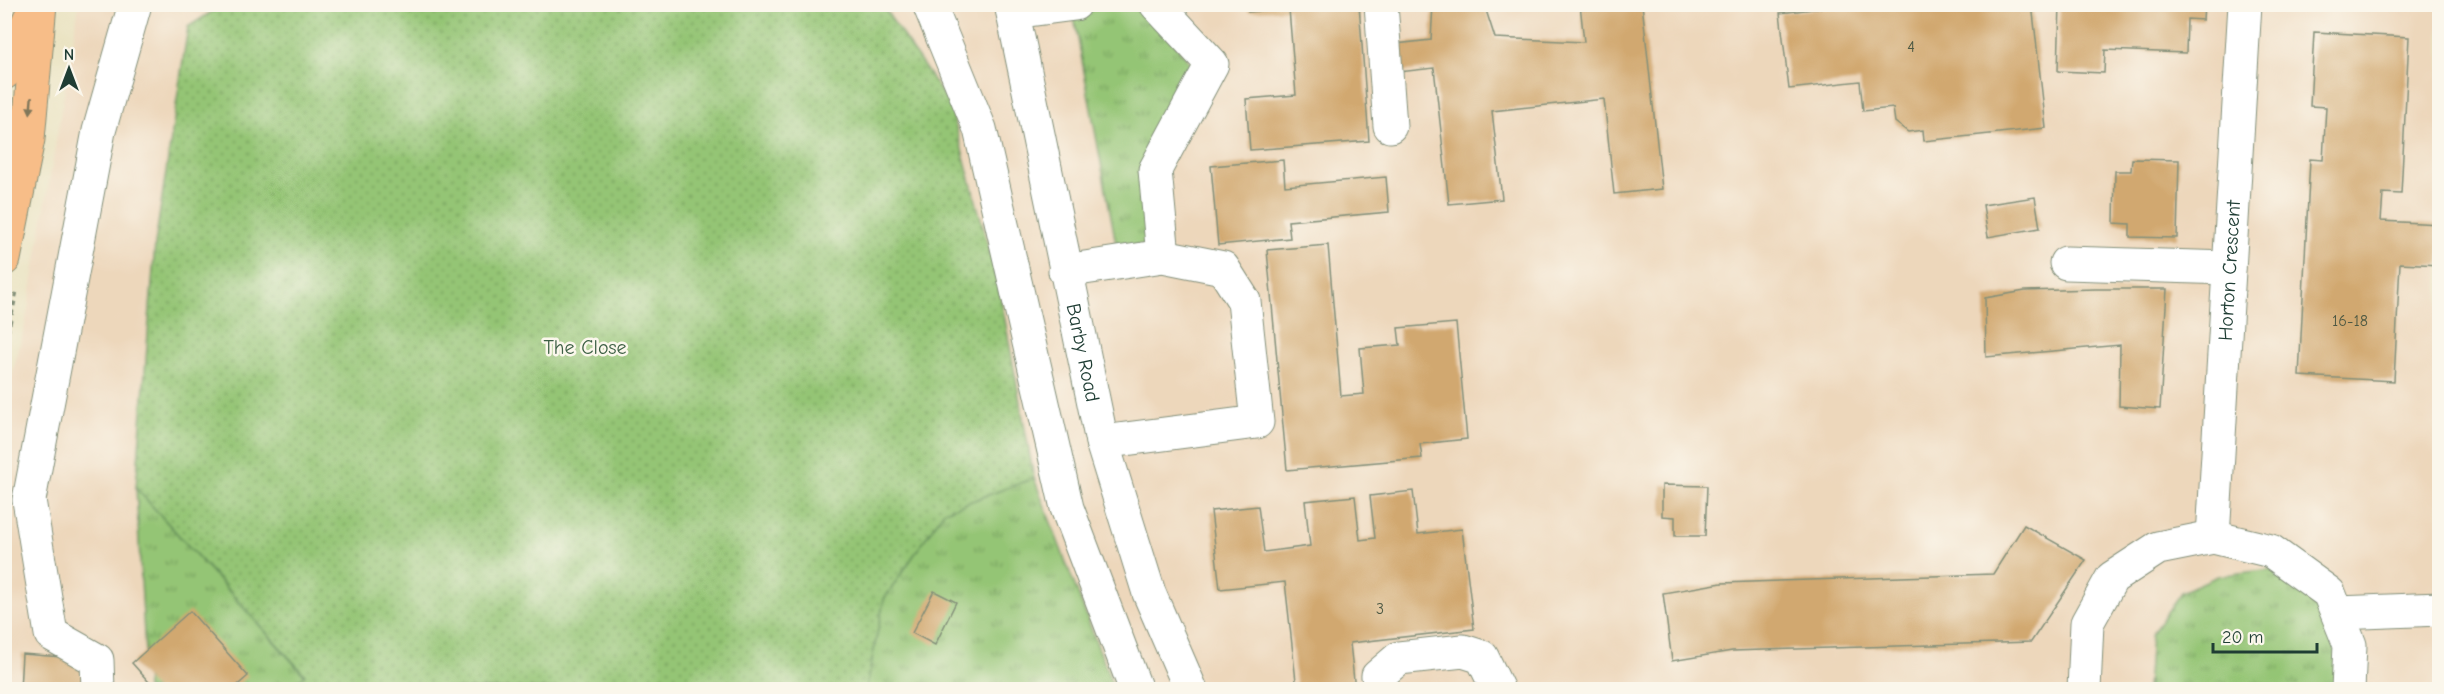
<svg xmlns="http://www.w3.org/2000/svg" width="2444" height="694" viewBox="0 0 2444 694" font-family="'Comic Neue',sans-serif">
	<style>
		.built { fill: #edd7bb }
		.grass { fill: url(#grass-tufts); stroke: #5a8154; stroke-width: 1.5 }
		.park { fill: url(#park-dots); stroke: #5a8154; stroke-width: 1.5 }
		.building { fill: #d1a870 }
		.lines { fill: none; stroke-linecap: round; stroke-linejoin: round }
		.minor-casing { stroke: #84907a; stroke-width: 35 }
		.highway-casing { stroke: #84907a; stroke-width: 35 }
		.path { stroke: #84907a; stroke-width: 4; stroke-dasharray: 4.5 4.5; stroke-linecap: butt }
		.minor { stroke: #fff; stroke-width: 33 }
		.highway { stroke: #f7bd88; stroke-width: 33 }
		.oneway { fill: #80775a }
		.labels { text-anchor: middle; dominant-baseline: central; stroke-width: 5; stroke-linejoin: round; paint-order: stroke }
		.number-label { font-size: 16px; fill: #4c5843 }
		.street-label { font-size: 20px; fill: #1f3d34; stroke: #fbf7ec }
		.park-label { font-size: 20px; fill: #3c5f44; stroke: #fbf7ec }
	</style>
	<defs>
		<pattern id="grass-tufts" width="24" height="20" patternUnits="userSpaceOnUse" patternTransform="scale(1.5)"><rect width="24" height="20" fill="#94c574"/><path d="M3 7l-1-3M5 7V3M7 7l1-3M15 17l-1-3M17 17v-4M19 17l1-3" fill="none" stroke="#78a160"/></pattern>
		<pattern id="park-dots" width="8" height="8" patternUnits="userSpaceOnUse" patternTransform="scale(1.5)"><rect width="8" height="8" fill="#94c574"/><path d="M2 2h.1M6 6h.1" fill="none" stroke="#78a160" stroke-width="1.8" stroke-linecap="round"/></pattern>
	</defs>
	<rect width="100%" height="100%" fill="#fbf7ec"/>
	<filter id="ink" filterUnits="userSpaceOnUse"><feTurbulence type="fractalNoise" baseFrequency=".0167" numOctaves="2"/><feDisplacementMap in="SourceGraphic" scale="12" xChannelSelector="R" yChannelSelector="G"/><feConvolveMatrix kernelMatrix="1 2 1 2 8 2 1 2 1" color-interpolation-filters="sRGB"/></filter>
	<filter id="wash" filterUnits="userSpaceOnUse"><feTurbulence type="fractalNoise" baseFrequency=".008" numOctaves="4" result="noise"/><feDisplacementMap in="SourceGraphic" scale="24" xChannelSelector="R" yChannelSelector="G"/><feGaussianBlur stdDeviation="1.35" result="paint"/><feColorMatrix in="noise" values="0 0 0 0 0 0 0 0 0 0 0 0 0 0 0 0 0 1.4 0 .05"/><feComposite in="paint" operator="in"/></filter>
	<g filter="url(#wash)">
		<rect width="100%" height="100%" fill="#e9e2c0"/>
		<polygon class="built" points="79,5 2439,5 2439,689 5,690 5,401 25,326"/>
		<g class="grass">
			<polygon points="1121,4 1143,5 1196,70 1161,177 1168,241 1117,249 1073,12"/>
			<polygon points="1034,478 1114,689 866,690 884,599 944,511"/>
			<polygon points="136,488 305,676 286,689 147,689"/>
			<polygon points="2271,569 2314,581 2363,689 2147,690 2151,635 2181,592 2218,576"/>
		</g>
		<polygon class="park" points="224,4 882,5 950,105 998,282 1034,478 944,511 884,599 866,689 286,689 305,675 136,488 155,244 188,27"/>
		<g id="blocks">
			<g class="building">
				<polygon points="1248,4 1359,4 1369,141 1250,150 1246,99 1296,95 1289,9 1248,12"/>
				<polygon points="1433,4 1484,4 1495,38 1584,42 1580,4 1642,4 1662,189 1614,194 1604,99 1492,111 1502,199 1449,204 1434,68 1390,73 1387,45 1431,40"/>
				<polygon points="1855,4 2032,4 2046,128 1924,141 1923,130 1908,132 1895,122 1893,108 1863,111 1860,81 1789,89 1780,13"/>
				<polygon points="2060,4 2204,4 2203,20 2187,19 2186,53 2105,50 2104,73 2058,71"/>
				<polygon points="2314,32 2409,37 2401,194 2383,193 2381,221 2440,224 2440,265 2400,263 2394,381 2299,376 2310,159 2323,160 2326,107 2310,106"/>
				<polygon points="2132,159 2179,160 2177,238 2130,237 2130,224 2114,223 2115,171 2131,171"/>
				<polygon points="1283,160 1285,186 1386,177 1389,212 1288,221 1290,238 1218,245 1211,166"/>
				<polygon points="2035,197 2040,228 1988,237 1983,205"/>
				<polygon points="1328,245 1341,396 1364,394 1360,348 1400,345 1398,328 1456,323 1467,439 1420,444 1422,458 1287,470 1267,250"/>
				<polygon points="2095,289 2167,289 2160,409 2119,406 2120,345 1986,357 1985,298 2025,291"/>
				<polygon points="1662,485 1707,486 1705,536 1675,536 1675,517 1662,516"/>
				<polygon points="1413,491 1418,534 1462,529 1474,629 1350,643 1355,690 1297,690 1285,582 1220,589 1211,511 1258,506 1264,552 1310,546 1305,501 1355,496 1360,540 1375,538 1370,496"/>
				<polygon points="2024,525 2086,560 2031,642 1732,651 1672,661 1663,593 1722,583 1993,574"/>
				<polygon points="934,591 956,602 935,645 912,633"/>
				<polygon points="190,611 248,676 232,690 156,690 132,663"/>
				<polygon points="22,654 88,659 86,690 20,690"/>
			</g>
		</g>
	</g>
	<g filter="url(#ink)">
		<use href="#blocks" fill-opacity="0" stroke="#84907a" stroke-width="1.5"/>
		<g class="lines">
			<g class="minor-casing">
				<g id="minor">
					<polyline points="929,4 980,129 1067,508 1136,690"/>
					<path id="s1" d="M1011,4l91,438 47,151 42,97"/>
					<polyline points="1156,4 1212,64 1155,170 1163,256"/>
					<polyline points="1381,4 1390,126"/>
					<polyline points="1013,12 1075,4"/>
					<polyline points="2066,263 2229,268"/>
					<polyline points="1065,271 1163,256 1223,268 1244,301 1257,422 1102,442"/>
					<path id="s2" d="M2213,537l32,-533"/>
					<polyline points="2338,613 2440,609"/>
					<polyline points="98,690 97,660 51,634 29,500 99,131 135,4"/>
					<polyline points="1381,690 1378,676 1399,658 1463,651 1482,657 1498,690"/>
					<polyline points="2084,690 2087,623 2112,578 2158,548 2213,537 2271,551 2329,593 2350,645 2348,690"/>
				</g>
			</g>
			<g class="highway-casing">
				<g id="highway">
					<polyline points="4,73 32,14"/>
					<polyline points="4,259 28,139 40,4"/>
				</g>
			</g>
			<polyline class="path" points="4,350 17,289"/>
			<use href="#minor" class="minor"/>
			<use href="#highway" class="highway"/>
		</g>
		<defs><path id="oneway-solid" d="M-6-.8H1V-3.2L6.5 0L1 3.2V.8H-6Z" transform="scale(1.5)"/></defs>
		<use class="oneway" href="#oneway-solid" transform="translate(31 105) rotate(95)"/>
	</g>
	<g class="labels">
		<g class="number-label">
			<text x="1911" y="47">4</text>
			<text x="2350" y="321">16-18</text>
			<text x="1380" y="609">3</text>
		</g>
		<g class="street-label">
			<text stroke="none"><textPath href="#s2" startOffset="267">Horton Crescent</textPath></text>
			<text stroke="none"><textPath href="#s1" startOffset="356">Barby Road</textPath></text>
		</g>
		<g class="park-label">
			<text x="585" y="347">The Close</text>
		</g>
	</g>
	<rect width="2444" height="694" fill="none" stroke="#fbf7ec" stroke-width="24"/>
	<g transform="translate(69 69)" stroke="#fbf7ec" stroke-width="4.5" paint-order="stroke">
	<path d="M0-4.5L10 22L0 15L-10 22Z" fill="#1f3d34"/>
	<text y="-9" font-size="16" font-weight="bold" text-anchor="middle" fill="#1f3d34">N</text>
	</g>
	<path d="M2213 643v9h104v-9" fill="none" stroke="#1f3d34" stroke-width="3"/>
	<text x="2222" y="643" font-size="18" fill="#1f3d34" stroke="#fbf7ec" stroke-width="4.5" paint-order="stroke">20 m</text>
</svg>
